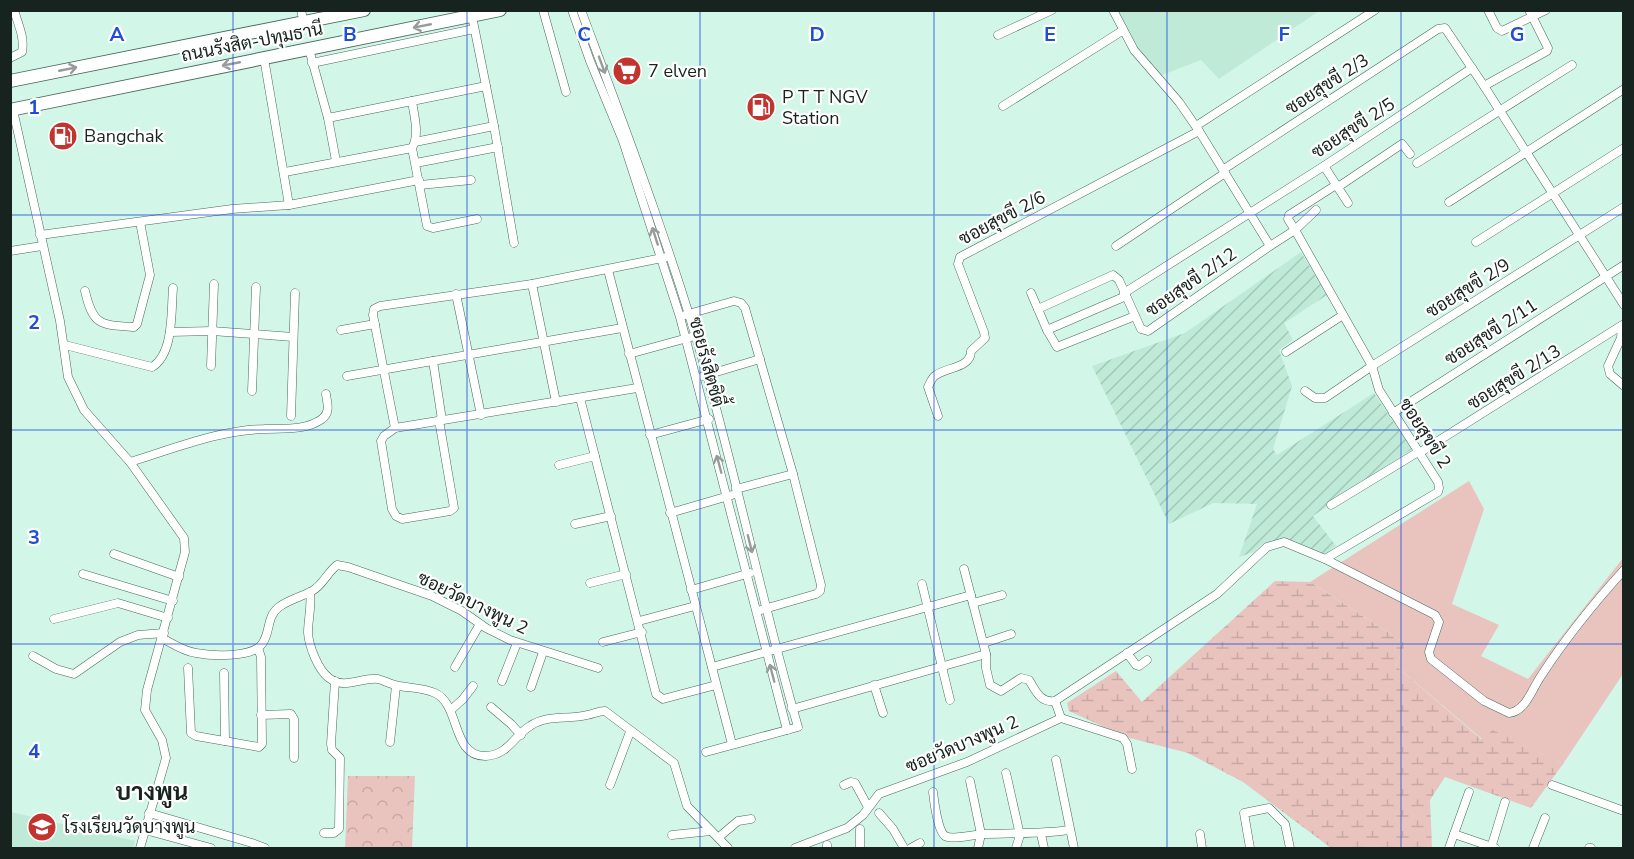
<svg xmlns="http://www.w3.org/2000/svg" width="1634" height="859" viewBox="0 0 1634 859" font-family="'Nunito Sans',Sarabun,sans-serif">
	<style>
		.built { fill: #bfead8 }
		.industrial { fill: url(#industrial-furrows) }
		.green { fill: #e9c4bf }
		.forest { fill: url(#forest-crowns) }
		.wetland { fill: url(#wetland-marsh) }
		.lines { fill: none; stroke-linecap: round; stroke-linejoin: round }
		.minor-casing { stroke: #4a6a5d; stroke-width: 9 }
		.primary-casing { stroke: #4a6a5d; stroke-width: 14 }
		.minor { stroke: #fff; stroke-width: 8 }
		.primary { stroke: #fff; stroke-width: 12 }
		.oneway { stroke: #969c9a }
		.grid { fill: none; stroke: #1d4ed8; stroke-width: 1.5; stroke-opacity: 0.55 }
		.labels { text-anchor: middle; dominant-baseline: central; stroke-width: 4.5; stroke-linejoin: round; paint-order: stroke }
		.street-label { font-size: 18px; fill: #16231e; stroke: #fff }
		.poi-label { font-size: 18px; fill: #16231e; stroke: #fff; text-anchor: start }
		.district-label { font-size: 24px; font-weight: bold; fill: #16231e; stroke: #fff }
		.grid-label { font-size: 20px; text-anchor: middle; font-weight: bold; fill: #1d4ed8; stroke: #fff; stroke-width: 4.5; stroke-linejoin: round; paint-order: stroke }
	</style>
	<defs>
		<pattern id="industrial-furrows" width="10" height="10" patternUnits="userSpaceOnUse" patternTransform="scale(1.5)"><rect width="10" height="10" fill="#bfead8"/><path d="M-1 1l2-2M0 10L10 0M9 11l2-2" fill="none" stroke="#a3c8b9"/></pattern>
		<pattern id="forest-crowns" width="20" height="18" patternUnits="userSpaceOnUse" patternTransform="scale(1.5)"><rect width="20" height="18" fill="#e9c4bf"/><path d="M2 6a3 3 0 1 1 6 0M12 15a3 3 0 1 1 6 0" fill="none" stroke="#c7a8a4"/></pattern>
		<pattern id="wetland-marsh" width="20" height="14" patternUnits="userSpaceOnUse" patternTransform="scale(1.5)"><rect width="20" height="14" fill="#e9c4bf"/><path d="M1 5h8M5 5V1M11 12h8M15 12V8" fill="none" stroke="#c7a8a4"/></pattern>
	</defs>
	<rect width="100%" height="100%" fill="#d2f6e7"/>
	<g class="built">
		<polygon points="1110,11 1319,11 1219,79 1201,60 1157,77"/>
		<polygon points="11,812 135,841 133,848 11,848"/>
	</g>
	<polygon class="industrial" points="1301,252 1327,295 1284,323 1293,340 1279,350 1292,386 1273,449 1277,455 1374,393 1412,449 1313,516 1336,546 1325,555 1288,539 1262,544 1254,552 1239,557 1257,504 1213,503 1169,524 1092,366 1185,333"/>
	<polygon class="green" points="1469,481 1484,509 1452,604 1499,625 1481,656 1528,679 1623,558 1623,674 1563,764 1493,731 1482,739 1395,665 1406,644 1310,582"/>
	<polygon class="forest" points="348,776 415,776 412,848 345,848"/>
	<polygon class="wetland" points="1275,581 1310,582 1406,644 1395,665 1481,739 1493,730 1563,764 1531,808 1445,777 1430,800 1432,848 1331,848 1243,782 1188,753 1126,737 1069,711 1067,703 1116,671 1142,702"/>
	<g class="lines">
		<g class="minor-casing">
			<g id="minor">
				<polyline points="301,10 304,24"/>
				<polyline points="543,10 566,92"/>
				<polyline points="572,10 590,61 623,141 680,317 787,730"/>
				<path d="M581,10c45,121 91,241 126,365 33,117 57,235 91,352l-92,25"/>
				<polyline points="1488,10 1497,28 1502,31 1546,10"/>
				<polyline points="472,16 494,126 514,243"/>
				<polyline points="998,35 1052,10"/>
				<path d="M10,58l12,-6c3,-14 -4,-28 -8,-42"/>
				<polyline points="264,58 289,205"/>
				<polyline points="312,63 474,29"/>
				<polyline points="1484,86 1547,51 1548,48 1529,10"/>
				<polyline points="412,101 486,86"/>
				<polyline points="1003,106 1122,31"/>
				<polyline points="13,110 60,321 68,377 84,410 130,462 184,538 185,552 147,690 145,710 162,740 166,758 140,848"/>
				<polyline points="328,118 336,161"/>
				<polyline points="1196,126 1375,10"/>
				<polyline points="415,142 494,126"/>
				<polyline points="412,148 427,226 433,228 477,219"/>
				<polyline points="416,163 498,147"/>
				<polyline points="1417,163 1572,65"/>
				<polyline points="1324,166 1348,203"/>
				<polyline points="1224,169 1438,29 1445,28 1484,86 1624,305"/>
				<path d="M285,172l127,-24c8,-14 2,-32 0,-47l-84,17 -19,-69"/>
				<polyline points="420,185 471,180"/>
				<polyline points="1338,187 1402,144 1410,154"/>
				<polyline points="1449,202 1624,89"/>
				<polyline points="1316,210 1295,230 1288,219 1289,215 1336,185"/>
				<polyline points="40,235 232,209 289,205 419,180"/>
				<polyline points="1476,242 1624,148"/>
				<polyline points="1116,246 1225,173"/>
				<polyline points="10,251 42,246"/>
				<polyline points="608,270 732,744"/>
				<polyline points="532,284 556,402"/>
				<path d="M85,291c8,35 16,34 49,36l3,-3 13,-49 -10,-53"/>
				<polyline points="1031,293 1047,330 1057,347 1135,316"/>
				<polyline points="1124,293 1324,166 1472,68"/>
				<polyline points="456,294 481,415"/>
				<polyline points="1038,309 1113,275 1119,280 1141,329 1148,331 1270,246"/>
				<polyline points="685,315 734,301 741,303 745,308 793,474 821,585 820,591 816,594 761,610"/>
				<polyline points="1622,326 1621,338 1608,366 1610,374 1624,386"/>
				<polyline points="341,330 375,324"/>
				<polyline points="1047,330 1126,296"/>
				<polyline points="170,332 212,331 293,337"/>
				<path d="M65,345l87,22c22,-13 19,-56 21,-79"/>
				<polyline points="1286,352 1343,315"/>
				<polyline points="629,354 691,337"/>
				<polyline points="433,361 442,420"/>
				<polyline points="211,366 214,284"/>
				<polyline points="347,376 622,328"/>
				<polyline points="703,376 760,359"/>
				<polyline points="252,391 256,287"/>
				<polyline points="1305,391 1315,398 1325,398 1372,366 1624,207"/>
				<polyline points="580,398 656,694 663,699 716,685"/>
				<polyline points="1393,413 1624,265"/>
				<polyline points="291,416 295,293"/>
				<path d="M938,416l-10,-29c2,-4 4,-10 8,-12 11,-8 35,-7 35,-24l14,-13 -1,-6 -26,-68 2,-7 239,-126"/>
				<polyline points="439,420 454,508 450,511 402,519 396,516 392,509 381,441 384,436 395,428 637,388"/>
				<polyline points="395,428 373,315 374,309 380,306 532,284 667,257"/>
				<polyline points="650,435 709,419"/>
				<polyline points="1419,453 1624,324"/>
				<path d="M130,462c43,-13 89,-32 134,-33 19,-1 41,2 58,-10 9,-7 5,-16 4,-25"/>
				<polyline points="559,465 595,456"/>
				<polyline points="736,489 793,474"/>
				<polyline points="1331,505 1418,452"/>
				<polyline points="670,513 732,495"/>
				<polyline points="575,524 611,516"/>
				<polyline points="114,554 179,577"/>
				<path d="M1325,559l110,56 4,7 -10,30 2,7 53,42 25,12c17,-2 23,-24 32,-37 24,-37 53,-73 83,-106"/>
				<path d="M964,569l22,85v14l4,17 11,6 20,-13 8,2c7,11 11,23 26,21l162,-107 50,-47 17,-5 41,17 113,-67 1,-4 -1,-6 -59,-92 -7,-24 -77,-136 -25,16 -71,-115 -20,-29 -45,-52 -21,-40"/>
				<polyline points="83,574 173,601"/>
				<polyline points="590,583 626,574"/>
				<polyline points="922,584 950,700"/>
				<polyline points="691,590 750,573"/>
				<path d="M310,592c2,14 -2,27 -2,41 1,13 10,37 21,45 15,12 33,-1 49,1 7,2 14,6 21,7 12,2 25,2 36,7 26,12 16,64 51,63 22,-1 28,-20 44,-30 18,-12 38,-6 57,-11 7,-1 11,-4 18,-4l69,52 13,43 41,42"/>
				<polyline points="973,603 1002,595"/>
				<polyline points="54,619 118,603 168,618"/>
				<polyline points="639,621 695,606"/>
				<path d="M162,638c11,6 21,13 34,15 15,3 56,5 66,-9 9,-12 4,-27 17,-37 9,-7 22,-10 33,-16 10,-5 15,-18 25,-26l11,2 84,29 30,15 24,17 24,12 88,28"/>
				<polyline points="603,642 642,632"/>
				<polyline points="984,643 1011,634"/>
				<polyline points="1127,653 1136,665 1139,666 1147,660"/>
				<polyline points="33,656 56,669 74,674 120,642 138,635 164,633"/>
				<polyline points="455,667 480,624"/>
				<polyline points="712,667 971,595"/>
				<polyline points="188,668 191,733 196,736 259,747 262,744 261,657 258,648"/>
				<polyline points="224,673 225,741"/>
				<polyline points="502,681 517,643"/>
				<polyline points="874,685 883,713"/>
				<polyline points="531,687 543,652"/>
				<polyline points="1055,701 1061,718"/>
				<polyline points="491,707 511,724 521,735"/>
				<polyline points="792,709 986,654"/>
				<polyline points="451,710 463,699 473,686"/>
				<polyline points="261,715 291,714 294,719 294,758"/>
				<polyline points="390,742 396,686"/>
				<polyline points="1056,760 1074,848"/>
				<polyline points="1006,773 1020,835 1016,848"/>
				<polyline points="970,781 981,834 978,848"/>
				<polyline points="610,785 630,732"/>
				<polyline points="844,785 851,782 855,783 868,807"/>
				<polyline points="1552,785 1624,811"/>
				<path d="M933,792c1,9 5,39 12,44 7,4 29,-1 37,-2 30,-1 58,0 88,-4"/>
				<polyline points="149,813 252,843 265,848"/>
				<polyline points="879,813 893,829 904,848"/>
				<polyline points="145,830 211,848"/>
				<polyline points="324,833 334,833 339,829 340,758 332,750 331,744 335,681"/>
				<polyline points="1041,834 1044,848"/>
				<polyline points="1200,834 1202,848"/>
				<polyline points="1454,834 1495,848"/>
				<polyline points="672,835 711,831"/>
				<polyline points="719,837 738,821 751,819"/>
				<polyline points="827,845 827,848"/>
				<polyline points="795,848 847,828 863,815 879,794 967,762 1061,718 1123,738 1127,744 1132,769"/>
				<polyline points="860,848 860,829"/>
				<polyline points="911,848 920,843"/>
				<polyline points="1250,848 1244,813 1269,808 1285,824 1290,848"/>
				<polyline points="1449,848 1469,792"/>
				<polyline points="1491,848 1505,802"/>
				<polyline points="1533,848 1545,818"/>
				<polyline points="1589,848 1591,848"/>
			</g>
		</g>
		<g class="primary-casing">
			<g id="primary">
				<polyline points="10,81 364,10"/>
				<polyline points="10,110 500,10"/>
			</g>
		</g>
		<use href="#minor" class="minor"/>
		<use href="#primary" class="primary"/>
	</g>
	<defs><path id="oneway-shaft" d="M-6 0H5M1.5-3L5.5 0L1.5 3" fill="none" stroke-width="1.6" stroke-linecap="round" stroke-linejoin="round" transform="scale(1.5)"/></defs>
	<g class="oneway">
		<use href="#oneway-shaft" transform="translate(422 26) rotate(169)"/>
		<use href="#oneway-shaft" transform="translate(231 64) rotate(169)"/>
		<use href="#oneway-shaft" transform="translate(602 65) rotate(70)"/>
		<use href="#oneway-shaft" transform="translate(68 69) rotate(-11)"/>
		<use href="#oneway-shaft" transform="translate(655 236) rotate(-108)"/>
		<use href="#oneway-shaft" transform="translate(719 464) rotate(-105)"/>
		<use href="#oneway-shaft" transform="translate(750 544) rotate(76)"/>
		<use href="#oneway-shaft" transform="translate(772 673) rotate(-105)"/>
	</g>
	<path class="grid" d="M233,10v838M467,10v838M700,10v838M934,10v838M1167,10v838M1401,10v838M10,215h1614M10,430h1614M10,644h1614"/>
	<defs>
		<g id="supermarket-disc" transform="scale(1.5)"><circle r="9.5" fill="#c2342f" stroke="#fff"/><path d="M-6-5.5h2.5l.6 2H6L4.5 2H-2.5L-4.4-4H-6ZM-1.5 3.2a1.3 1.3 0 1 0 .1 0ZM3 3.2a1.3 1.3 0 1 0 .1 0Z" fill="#fff"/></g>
		<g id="fuel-disc" transform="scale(1.5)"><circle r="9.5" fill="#c2342f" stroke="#fff"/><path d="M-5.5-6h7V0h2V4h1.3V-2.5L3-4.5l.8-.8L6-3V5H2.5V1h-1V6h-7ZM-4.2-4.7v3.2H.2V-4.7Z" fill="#fff"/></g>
		<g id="school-disc" transform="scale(1.5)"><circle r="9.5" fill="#c2342f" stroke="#fff"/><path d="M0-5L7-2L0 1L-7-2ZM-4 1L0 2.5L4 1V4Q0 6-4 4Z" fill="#fff"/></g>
	</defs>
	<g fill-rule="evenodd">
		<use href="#supermarket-disc" x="627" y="71"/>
		<use href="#fuel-disc" x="761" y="107"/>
		<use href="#fuel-disc" x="63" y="136"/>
		<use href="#school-disc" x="42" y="827"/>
	</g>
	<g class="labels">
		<g class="street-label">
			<text transform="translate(252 42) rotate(-11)">ถนนรังสิต-ปทุมธานี</text>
			<text transform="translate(1327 84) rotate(-33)">ซอยสุขขี 2/3</text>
			<text transform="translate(1353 128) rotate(-33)">ซอยสุขขี 2/5</text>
			<text transform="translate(1002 218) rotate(-28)">ซอยสุขขี 2/6</text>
			<text transform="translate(1191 282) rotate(-35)">ซอยสุขขี 2/12</text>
			<text transform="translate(1468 288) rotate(-32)">ซอยสุขขี 2/9</text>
			<text transform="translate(1491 332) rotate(-33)">ซอยสุขขี 2/11</text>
			<text transform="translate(707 362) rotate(75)">ซอยรังสิตซิตี้</text>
			<text transform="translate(1514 377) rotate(-32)">ซอยสุขขี 2/13</text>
			<text transform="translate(1425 433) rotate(57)">ซอยสุขขี 2</text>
			<text transform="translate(473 603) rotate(26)">ซอยวัดบางพูน 2</text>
			<text transform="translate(962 744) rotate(-23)">ซอยวัดบางพูน 2</text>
		</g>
		<g class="poi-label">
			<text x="648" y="71">7 elven</text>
			<text x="782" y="97">P T T NGV<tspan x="782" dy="21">Station</tspan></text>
			<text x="84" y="136">Bangchak</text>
			<text x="63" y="827">โรงเรียนวัดบางพูน</text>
		</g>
		<g class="district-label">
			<text x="152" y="792">บางพูน</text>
		</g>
	</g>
	<g class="grid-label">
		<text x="117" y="41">A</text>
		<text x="350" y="41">B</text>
		<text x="584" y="41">C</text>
		<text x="817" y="41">D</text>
		<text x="1050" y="41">E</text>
		<text x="1284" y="41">F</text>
		<text x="1517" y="41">G</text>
		<text x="34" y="114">1</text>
		<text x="34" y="329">2</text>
		<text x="34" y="544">3</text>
		<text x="34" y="758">4</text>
	</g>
	<rect width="1634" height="859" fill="none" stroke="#16231e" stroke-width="24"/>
</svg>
